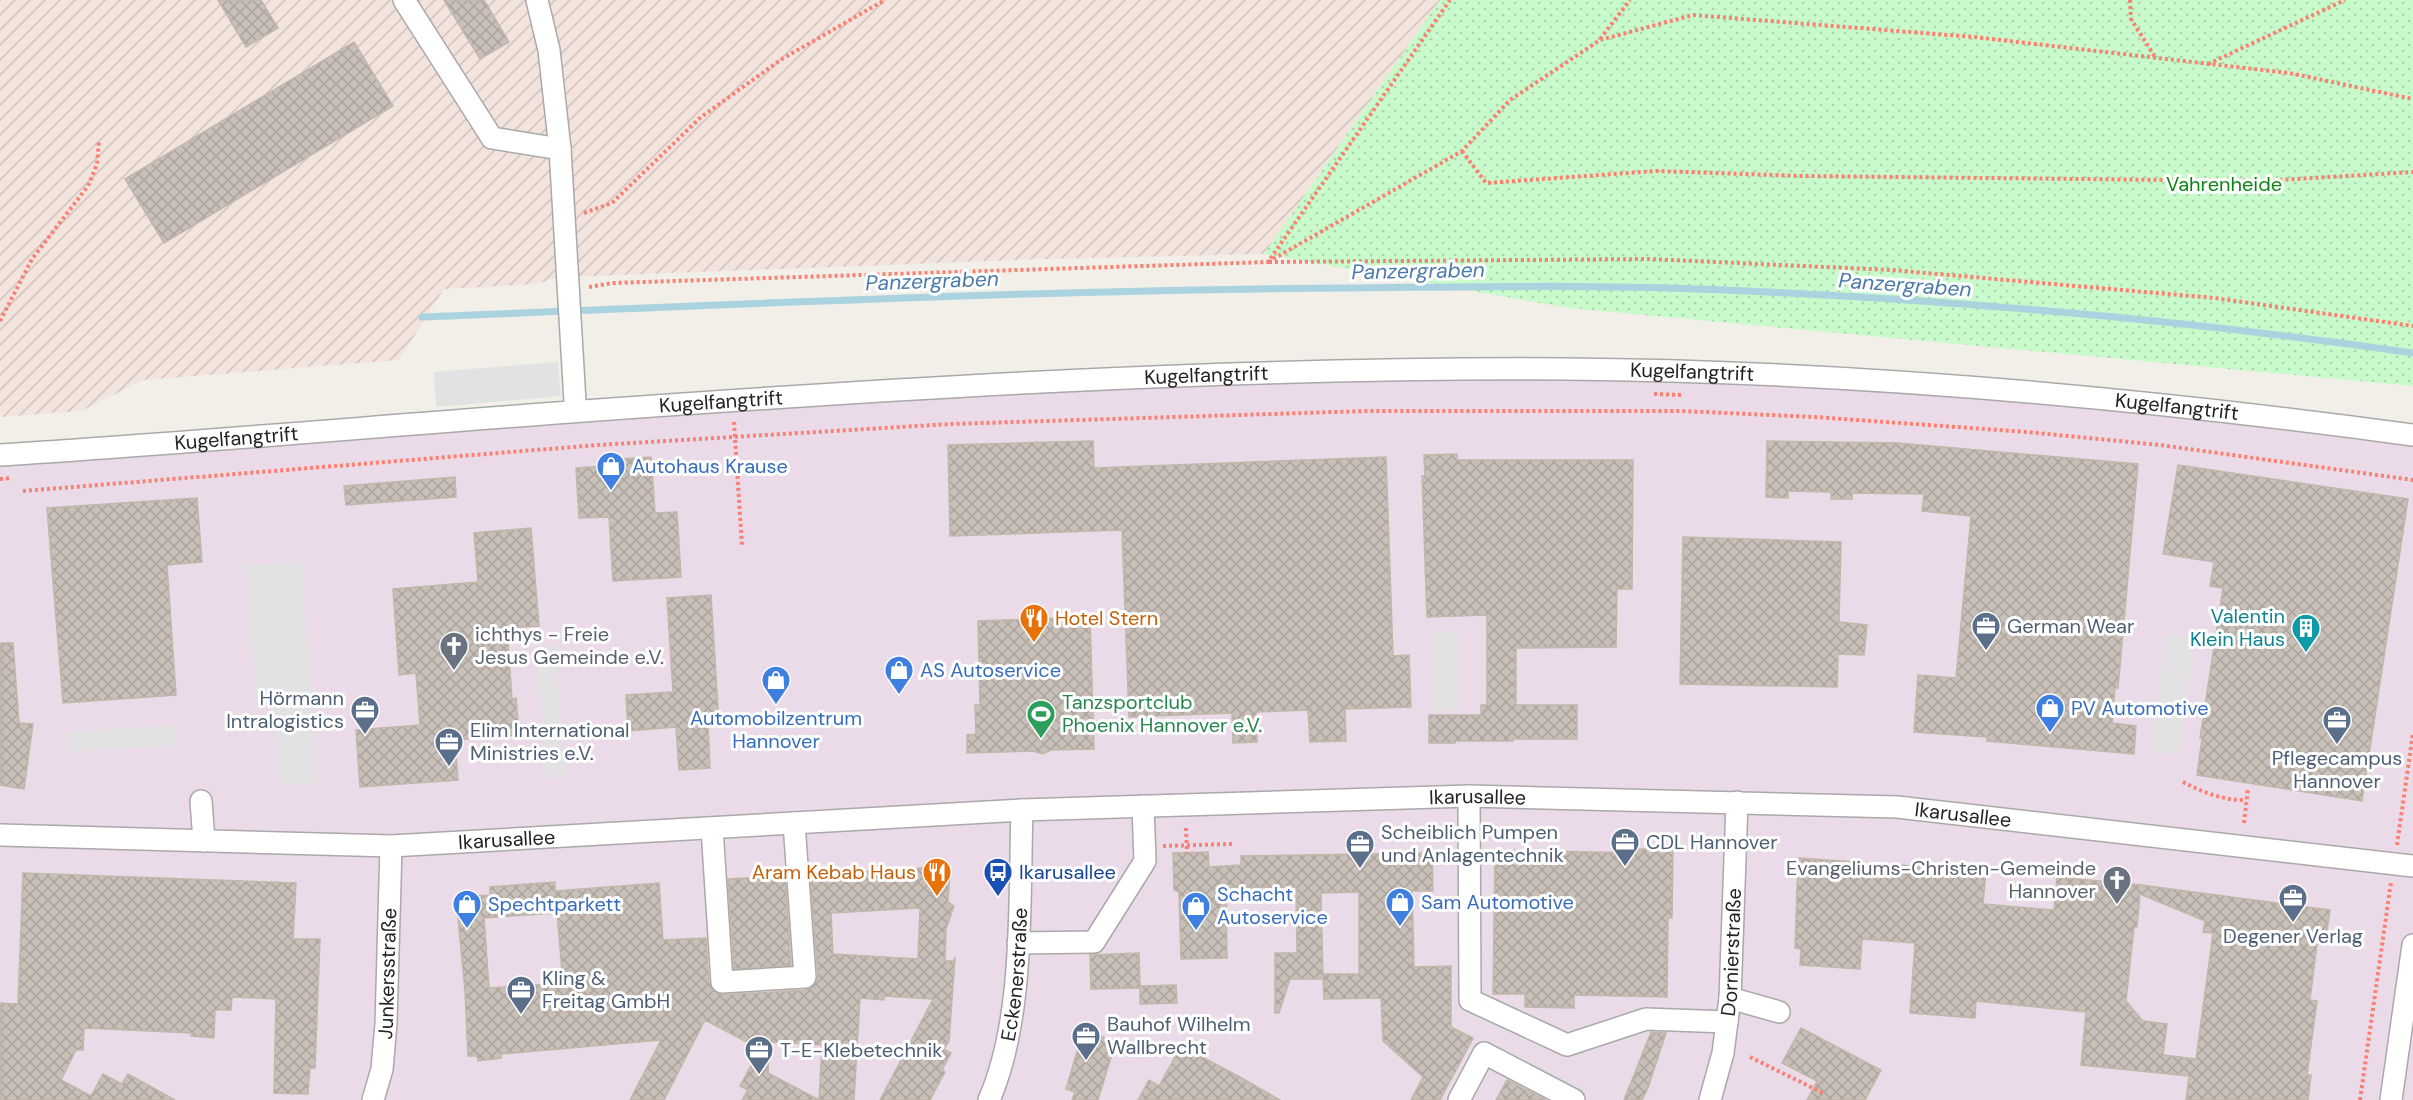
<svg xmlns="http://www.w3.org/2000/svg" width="2413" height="1100" viewBox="0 0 2413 1100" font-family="'DM Sans',sans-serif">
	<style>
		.industrial { fill: #ebdbe8 }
		.military { fill: url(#military-furrows) }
		.park { fill: url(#park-dots) }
		.parking { fill: #e2e2e2 }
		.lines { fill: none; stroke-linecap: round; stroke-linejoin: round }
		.stream { stroke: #aad3df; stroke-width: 7 }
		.building { fill: url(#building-cross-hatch); stroke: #c4b6ab; stroke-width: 1.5; fill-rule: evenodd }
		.minor-casing { stroke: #a9a9a9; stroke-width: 24 }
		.path { stroke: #fa8072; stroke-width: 4; stroke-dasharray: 3 3; stroke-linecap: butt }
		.minor { stroke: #fff; stroke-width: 21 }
		.labels { text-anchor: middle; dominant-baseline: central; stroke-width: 6; stroke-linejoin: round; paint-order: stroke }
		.park-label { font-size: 20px; fill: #0c8416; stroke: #fff }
		.street-label { font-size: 20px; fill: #222; stroke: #fff }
		.shop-label { font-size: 20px; fill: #366cbe; stroke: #fff; text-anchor: start }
		.culture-label { font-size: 20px; fill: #0d838f; stroke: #fff; text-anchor: end }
		.food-label { font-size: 20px; fill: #c56008; stroke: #fff; text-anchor: start }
		.service-label { font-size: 20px; fill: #4e5e75; stroke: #fff; text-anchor: start }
		.worship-label { font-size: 20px; fill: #5b616d; stroke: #fff; text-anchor: start }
		.leisure-label { font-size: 20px; fill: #27864d; stroke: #fff; text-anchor: start }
		.transit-label { font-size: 20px; fill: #164399; stroke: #fff; text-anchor: start }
		.water-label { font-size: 21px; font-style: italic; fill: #4a7aab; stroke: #fff }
	</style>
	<defs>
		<pattern id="military-furrows" width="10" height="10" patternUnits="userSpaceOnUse" patternTransform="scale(1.5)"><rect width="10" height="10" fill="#f3e3dd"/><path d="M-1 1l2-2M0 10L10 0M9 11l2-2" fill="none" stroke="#d0c2bd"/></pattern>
		<pattern id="park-dots" width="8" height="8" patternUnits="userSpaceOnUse" patternTransform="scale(1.5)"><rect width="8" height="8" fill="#c8facc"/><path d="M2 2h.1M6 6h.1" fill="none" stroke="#acd6af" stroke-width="1.8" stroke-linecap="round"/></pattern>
		<pattern id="building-cross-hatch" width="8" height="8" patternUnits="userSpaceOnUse" patternTransform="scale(1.5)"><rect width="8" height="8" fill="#c7bfb8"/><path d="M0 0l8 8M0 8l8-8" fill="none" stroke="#aba49e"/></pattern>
	</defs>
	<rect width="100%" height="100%" fill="#f2efe9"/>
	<polygon class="industrial" points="1192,376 1795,376 2413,435 2413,1100 0,1100 0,455"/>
	<polygon class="military" points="0,0 1440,0 1264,254 1044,259 567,277 555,278 537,284 444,289 399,360 144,380 81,411 0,417"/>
	<polygon class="park" points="1440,0 2413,0 2413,386 1568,308 1264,254"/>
	<g class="parking">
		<polygon points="558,362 561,396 436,407 434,372"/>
		<polygon points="302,561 318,782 279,786 272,696 255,696 246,565"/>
		<polygon points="1432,633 1460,633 1459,710 1431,710"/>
		<polygon points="2166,635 2196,638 2179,755 2150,751"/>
		<polygon points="555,645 566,776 546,778 536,646"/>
		<polygon points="176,725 177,745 68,752 67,732"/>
	</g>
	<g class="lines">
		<path class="stream" d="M422,317c307,-12 614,-27 922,-29 126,-1 254,-4 380,2 231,10 461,30 689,63"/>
	</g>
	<g class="building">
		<polygon points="218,0 261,0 278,28 246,47"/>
		<polygon points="444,0 484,0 509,42 480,59"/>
		<polygon points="354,42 393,106 164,243 125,179"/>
		<polygon points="1093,441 1094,468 1386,457 1393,656 1409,655 1411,707 1345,709 1346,741 1310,742 1308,710 1256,712 1257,742 1233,743 1232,713 1129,717 1122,530 950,536 948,445"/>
		<polygon points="1767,441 1898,443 2138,464 2118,688 2115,688 2112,723 2136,726 2134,754 1987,741 1987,737 1914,732 1918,675 1956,678 1971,516 1922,511 1924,494 1852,493 1852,499 1831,499 1831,492 1788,491 1788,498 1766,497"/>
		<polygon points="1457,454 1457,460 1633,460 1632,589 1617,589 1616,647 1516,648 1516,705 1577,705 1577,739 1513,739 1513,741 1455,741 1455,743 1429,743 1429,715 1481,715 1481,705 1487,705 1487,615 1427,617 1422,476 1425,476 1424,455"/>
		<polygon points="651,457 655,513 677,512 681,577 613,581 609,517 579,518 576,468 607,466 606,460"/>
		<polygon points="2178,465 2408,499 2362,801 2197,775 2202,738 2200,738 2223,588 2210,586 2214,562 2163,554"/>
		<polygon points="455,477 456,497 346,505 344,486"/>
		<polygon points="197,498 202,562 167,565 176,695 63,703 47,508"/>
		<polygon points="531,528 539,626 507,628 512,699 516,698 519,735 455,740 458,780 360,787 356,730 420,725 416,673 399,675 393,589 478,582 474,533"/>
		<polygon points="1683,537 1841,542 1839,622 1867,625 1864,655 1838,654 1837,687 1680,684"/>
		<polygon points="711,595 719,724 708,725 710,768 679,770 676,727 628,731 626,695 673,692 667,598"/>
		<polygon points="1090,617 1094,749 1051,750 1043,754 1033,751 967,753 967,735 976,734 975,705 980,705 978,621"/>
		<polygon points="0,643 13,643 19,723 33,724 24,789 0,785"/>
		<polygon points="1637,849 1673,850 1672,918 1668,918 1667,997 1574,995 1574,1008 1525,1007 1525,994 1493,994 1495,850 1637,853"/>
		<polygon points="1208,852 1209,867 1241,865 1241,856 1432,853 1433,891 1412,891 1414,967 1451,966 1451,1027 1473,1038 1440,1100 1411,1100 1423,1077 1383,1041 1381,998 1324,999 1323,974 1359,974 1359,892 1321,893 1323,979 1290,979 1279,1013 1275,1013 1275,953 1297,953 1296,887 1226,888 1227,958 1181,959 1179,892 1174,890 1173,853"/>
		<path d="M1798,858l188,13 -3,33 71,6 3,-33 84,8 189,25 -5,35 -8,-1 -7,56 7,1 -10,74h4l-3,25h-122l3,-24 -108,-11 5,-53 -110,-11 -1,17 -65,-5 5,-70 -53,-4 -2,30 -60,-4 1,-16 -6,-1zM2140,894l65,27 -2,11 10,1 -17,126 -33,-4 4,-31 -24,-3 -17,-20 8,-74h3z"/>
		<path d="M923,868l27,3 -2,31 6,4 -8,23 -1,32h8l2,-3 -6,83 -5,8 7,4 -9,17 3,2 -15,28h-50l53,-101 -49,-3v4l-24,-2 -6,102h-112l6,-10 -8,-4 20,-37 -55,-29 -41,80h-34l31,-60 -160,14v4l-23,3 -1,-5h-9l-3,-65 -9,-94 34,-2v-8l65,-5v9l104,-8 4,57 43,-2 3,45 7,10 7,2 83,-5 7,-3 5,-11 -8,-102zM920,908l-2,51 -85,-5 -2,-41zM557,913l6,70 -74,5 -5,-70zM769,1042l53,3 -3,55 -51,-27z"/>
		<polygon points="23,873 296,883 293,939 320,939 315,1068 310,1068 308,1094 274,1093 276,999 232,997 231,1010 215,1010 214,1038 191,1036 192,1033 84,1028 83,1050 76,1050 61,1080 91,1096 103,1074 122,1084 128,1074 175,1100 0,1100 0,1003 18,1004"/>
		<polygon points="785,876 791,965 734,969 728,879"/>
		<polygon points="1139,953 1140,986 1176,985 1177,1003 1140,1004 1140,988 1091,989 1090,955"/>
		<polygon points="1801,1028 1881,1070 1865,1100 1807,1100 1817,1081 1782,1063"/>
		<polygon points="1083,1031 1116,1041 1098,1100 1072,1100 1075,1092 1066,1089"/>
		<polygon points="1651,1032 1666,1033 1648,1088 1642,1100 1624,1100"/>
		<polygon points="1181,1046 1238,1076 1280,1100 1138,1100 1149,1080 1159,1086"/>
		<polygon points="1507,1080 1546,1100 1496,1100"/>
	</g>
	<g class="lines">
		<g class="minor-casing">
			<g id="minor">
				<polyline points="404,0 492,138 560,149"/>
				<polyline points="537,0 549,50 560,149 575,402 578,411"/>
				<path id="s1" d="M0,455c190,-12 380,-29 570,-43 331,-24 663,-45 995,-43 284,2 567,28 848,66"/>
				<polyline points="1469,796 1470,1000 1567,1045 1646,1019 1727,1022"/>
				<polyline points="201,801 204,841"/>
				<polyline points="712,828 722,982 805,977 794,823"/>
				<path id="s2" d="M0,835l391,11 631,-36 447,-14 428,11 516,59"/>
				<polyline points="1018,943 1094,942 1145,861 1143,806"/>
				<polyline points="1730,998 1779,1012"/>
				<path id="s3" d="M373,1100l9,-31 4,-45 5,-178"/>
				<path id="s4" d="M989,1100c36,-82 30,-201 33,-290"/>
				<polyline points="1459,1100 1484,1053 1574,1100"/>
				<path id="s5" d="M1710,1100l13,-47 7,-55 7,-196"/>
				<polyline points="2391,1100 2413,945"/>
			</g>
		</g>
		<g class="path">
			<polyline points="2130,0 2131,19 2155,57"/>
			<polyline points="1600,39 1630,0"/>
			<polyline points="2208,64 2345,0"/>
			<polyline points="1462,151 1486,183 1656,171 1803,176 2173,180 2279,180 2413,172"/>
			<polyline points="584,213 612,203 701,117 782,59 885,0"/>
			<polyline points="1268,262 1462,151 1510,100 1600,40 1693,15 1974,37 2289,73 2413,99"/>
			<polyline points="1269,262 1649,259 1892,270 2214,298 2413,326"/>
			<polyline points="589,287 612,283 1268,262 1450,0"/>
			<polyline points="0,321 32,259 88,186 97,164 99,141"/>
			<polyline points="1654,394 1682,395"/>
			<polyline points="734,422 742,546"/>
			<polyline points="0,479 11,478"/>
			<polyline points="23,491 598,445 951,424 1367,411 1682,411 1815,417 2027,432 2160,445 2413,480"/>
			<path d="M2183,782c19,10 42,19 63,18"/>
			<polyline points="2244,823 2248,788"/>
			<polyline points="1186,828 1187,853"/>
			<polyline points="2397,845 2413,733"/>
			<polyline points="1163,846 1232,844"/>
			<polyline points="1750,1057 1825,1094"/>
			<polyline points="2360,1100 2391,882"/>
		</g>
		<use href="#minor" class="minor"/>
	</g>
	<defs>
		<g id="shop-pin" transform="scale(1.5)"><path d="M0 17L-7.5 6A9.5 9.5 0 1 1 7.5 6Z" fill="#3f7fe0" stroke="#fff"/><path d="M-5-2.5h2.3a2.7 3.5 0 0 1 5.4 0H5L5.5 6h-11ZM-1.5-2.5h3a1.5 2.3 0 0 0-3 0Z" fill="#fff"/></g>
		<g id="restaurant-pin" transform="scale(1.5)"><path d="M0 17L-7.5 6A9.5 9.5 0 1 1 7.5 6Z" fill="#e8710a" stroke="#fff"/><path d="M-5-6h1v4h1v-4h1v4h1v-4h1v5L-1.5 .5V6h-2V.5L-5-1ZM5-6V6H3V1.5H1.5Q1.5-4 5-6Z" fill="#fff"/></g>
		<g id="office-pin" transform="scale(1.5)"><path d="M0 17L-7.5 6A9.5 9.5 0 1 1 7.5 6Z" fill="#5c6f8a" stroke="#fff"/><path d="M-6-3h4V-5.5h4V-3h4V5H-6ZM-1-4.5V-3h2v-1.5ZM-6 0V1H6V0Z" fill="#fff"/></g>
		<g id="building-pin" transform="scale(1.5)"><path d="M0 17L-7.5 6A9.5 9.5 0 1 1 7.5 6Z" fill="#0f9aa8" stroke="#fff"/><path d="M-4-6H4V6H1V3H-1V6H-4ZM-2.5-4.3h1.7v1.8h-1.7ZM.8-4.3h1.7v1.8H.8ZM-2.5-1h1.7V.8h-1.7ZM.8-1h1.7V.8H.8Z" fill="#fff"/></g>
		<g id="church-pin" transform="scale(1.5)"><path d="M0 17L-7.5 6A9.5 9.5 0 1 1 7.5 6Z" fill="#6b7280" stroke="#fff"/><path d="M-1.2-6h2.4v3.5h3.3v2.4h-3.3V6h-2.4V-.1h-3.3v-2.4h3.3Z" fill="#fff"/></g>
		<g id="stadium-pin" transform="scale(1.5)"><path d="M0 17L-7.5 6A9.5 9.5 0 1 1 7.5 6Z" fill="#2e9e5b" stroke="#fff"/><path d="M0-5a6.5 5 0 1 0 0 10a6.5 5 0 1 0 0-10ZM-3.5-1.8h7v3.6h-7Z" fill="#fff"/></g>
		<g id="bus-pin" transform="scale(1.5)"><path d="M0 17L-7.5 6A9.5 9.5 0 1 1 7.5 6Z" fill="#1a4fb4" stroke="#fff"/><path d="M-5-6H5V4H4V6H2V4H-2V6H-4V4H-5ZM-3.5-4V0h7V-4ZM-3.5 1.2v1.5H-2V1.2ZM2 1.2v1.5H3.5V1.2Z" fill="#fff"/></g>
	</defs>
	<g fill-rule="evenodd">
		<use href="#shop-pin" x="611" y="466"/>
		<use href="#restaurant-pin" x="1034" y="618"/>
		<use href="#office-pin" x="1986" y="626"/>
		<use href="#building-pin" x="2306" y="628"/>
		<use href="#church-pin" x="454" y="646"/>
		<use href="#shop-pin" x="899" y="670"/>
		<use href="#shop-pin" x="776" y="680"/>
		<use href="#shop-pin" x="2050" y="708"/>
		<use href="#office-pin" x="365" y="710"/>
		<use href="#stadium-pin" x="1041" y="714"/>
		<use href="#office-pin" x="2337" y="720"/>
		<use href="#office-pin" x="449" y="742"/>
		<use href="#office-pin" x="1625" y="842"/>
		<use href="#office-pin" x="1360" y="844"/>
		<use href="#restaurant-pin" x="937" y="872"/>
		<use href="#bus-pin" x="998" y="872"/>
		<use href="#church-pin" x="2117" y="880"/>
		<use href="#office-pin" x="2293" y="898"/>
		<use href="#shop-pin" x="1400" y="902"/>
		<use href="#shop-pin" x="467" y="904"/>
		<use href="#shop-pin" x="1196" y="906"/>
		<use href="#office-pin" x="521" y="990"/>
		<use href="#office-pin" x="1086" y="1036"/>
		<use href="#office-pin" x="759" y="1050"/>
	</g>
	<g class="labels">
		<g class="park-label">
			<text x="2224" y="184">Vahrenheide</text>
		</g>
		<g class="street-label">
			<text stroke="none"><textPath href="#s1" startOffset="1695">Kugelfangtrift</textPath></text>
			<text stroke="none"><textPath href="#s1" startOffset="1209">Kugelfangtrift</textPath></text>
			<text stroke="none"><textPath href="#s1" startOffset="723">Kugelfangtrift</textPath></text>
			<text stroke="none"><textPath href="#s1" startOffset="2181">Kugelfangtrift</textPath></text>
			<text stroke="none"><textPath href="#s1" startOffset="237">Kugelfangtrift</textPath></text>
			<text stroke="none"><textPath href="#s2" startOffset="1479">Ikarusallee</textPath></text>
			<text stroke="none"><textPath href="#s2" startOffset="1965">Ikarusallee</textPath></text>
			<text stroke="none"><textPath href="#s2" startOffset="507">Ikarusallee</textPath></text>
			<text stroke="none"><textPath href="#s5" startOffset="150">Dornierstraße</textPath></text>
			<text stroke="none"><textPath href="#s3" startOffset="128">Junkersstraße</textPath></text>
			<text stroke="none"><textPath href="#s4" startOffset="129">Eckenerstraße</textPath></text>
		</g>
		<g class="shop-label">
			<text x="632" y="466">Autohaus Krause</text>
			<text x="920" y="670">AS Autoservice</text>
			<text x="2071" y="708">PV Automotive</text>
			<text x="776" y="718" text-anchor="middle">Automobilzentrum<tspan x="776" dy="23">Hannover</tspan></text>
			<text x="1217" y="894">Schacht<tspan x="1217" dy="23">Autoservice</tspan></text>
			<text x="1421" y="902">Sam Automotive</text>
			<text x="488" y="904">Spechtparkett</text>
		</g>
		<g class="culture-label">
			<text x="2285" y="616">Valentin<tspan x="2285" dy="23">Klein Haus</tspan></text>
		</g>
		<g class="food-label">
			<text x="1055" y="618">Hotel Stern</text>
			<text x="916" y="872" text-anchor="end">Aram Kebab Haus</text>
		</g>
		<g class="service-label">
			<text x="2007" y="626">German Wear</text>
			<text x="344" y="698" text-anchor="end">Hörmann<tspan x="344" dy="23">Intralogistics</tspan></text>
			<text x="470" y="730">Elim International<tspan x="470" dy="23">Ministries e.V.</tspan></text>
			<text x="2337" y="758" text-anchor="middle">Pflegecampus<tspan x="2337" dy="23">Hannover</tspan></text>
			<text x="1381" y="832">Scheiblich Pumpen<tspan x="1381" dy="23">und Anlagentechnik</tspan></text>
			<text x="1646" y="842">CDL Hannover</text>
			<text x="2293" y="936" text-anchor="middle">Degener Verlag</text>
			<text x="542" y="978">Kling &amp;<tspan x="542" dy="23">Freitag GmbH</tspan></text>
			<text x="1107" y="1024">Bauhof Wilhelm<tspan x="1107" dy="23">Wallbrecht</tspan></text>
			<text x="780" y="1050">T-E-Klebetechnik</text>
		</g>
		<g class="worship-label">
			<text x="475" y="634">ichthys - Freie<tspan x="475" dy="23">Jesus Gemeinde e.V.</tspan></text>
			<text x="2096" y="868" text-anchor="end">Evangeliums-Christen-Gemeinde<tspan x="2096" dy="23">Hannover</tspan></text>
		</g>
		<g class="leisure-label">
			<text x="1062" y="702">Tanzsportclub<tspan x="1062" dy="23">Phoenix Hannover e.V.</tspan></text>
		</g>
		<g class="transit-label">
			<text x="1019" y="872">Ikarusallee</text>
		</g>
		<g class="water-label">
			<text transform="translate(1418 271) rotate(-1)">Panzergraben</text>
			<text transform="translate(932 281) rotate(-2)">Panzergraben</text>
			<text transform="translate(1905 285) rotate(4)">Panzergraben</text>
		</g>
	</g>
</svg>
